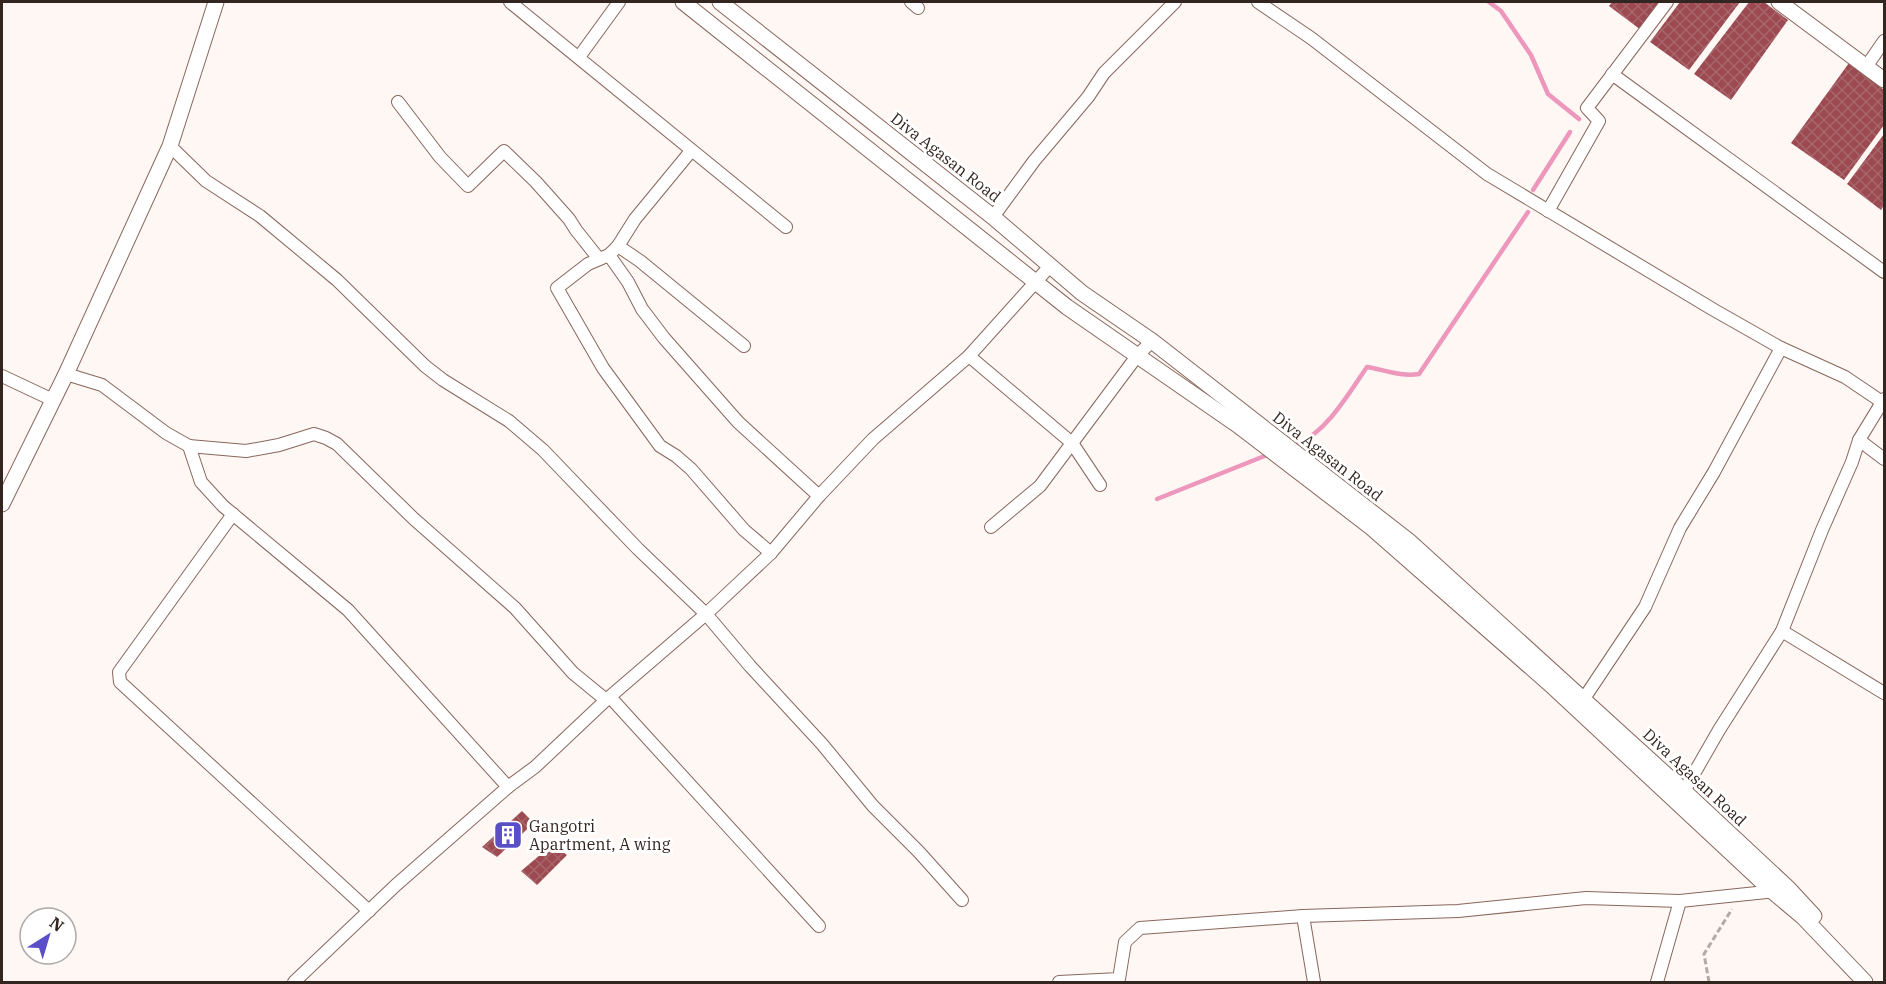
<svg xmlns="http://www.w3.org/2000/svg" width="1886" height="984" viewBox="0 0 1886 984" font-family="'IBM Plex Serif',serif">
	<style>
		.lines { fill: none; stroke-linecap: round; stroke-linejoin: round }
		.stream { stroke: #ec97bb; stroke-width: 4.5 }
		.building { fill: url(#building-cross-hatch) }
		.minor-casing { stroke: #88675c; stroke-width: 14 }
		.tertiary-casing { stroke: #88675c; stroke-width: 17 }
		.path { stroke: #b3a9a5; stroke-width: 3; stroke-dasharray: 6 3; stroke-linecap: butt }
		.minor { stroke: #fff; stroke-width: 12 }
		.tertiary { stroke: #fff; stroke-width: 15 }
		.labels { text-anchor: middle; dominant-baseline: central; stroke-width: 6; stroke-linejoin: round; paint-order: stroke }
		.street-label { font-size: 16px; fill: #332520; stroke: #fff }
		.poi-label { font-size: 16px; fill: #332520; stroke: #fff; text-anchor: start }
	</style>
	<defs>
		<pattern id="building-cross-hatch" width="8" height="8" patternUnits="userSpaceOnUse" patternTransform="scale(1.5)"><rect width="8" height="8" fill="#9c4951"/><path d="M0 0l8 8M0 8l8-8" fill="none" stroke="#a6666c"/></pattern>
	</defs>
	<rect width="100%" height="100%" fill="#fff7f4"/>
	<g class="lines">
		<g class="stream">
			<polyline points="1489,2 1501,11 1531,55 1548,94 1579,119"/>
			<polyline points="1533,190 1570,132"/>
			<path d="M1297,444c30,-12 52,-51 70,-77 18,3 34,10 52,7l109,-162"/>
			<polyline points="1157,499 1267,455"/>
		</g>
	</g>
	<g class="building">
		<polygon points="1612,2 1663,2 1641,30 1609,6"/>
		<polygon points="1680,2 1740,2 1689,70 1650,42"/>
		<polygon points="1749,2 1764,2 1788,20 1731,100 1694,74"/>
		<polygon points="1849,63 1884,90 1884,125 1844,180 1791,143"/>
		<polygon points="1884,134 1884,205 1881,210 1847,184"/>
		<polygon points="522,811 534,823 497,857 482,847"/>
		<polygon points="553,844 567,855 537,885 521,871"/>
	</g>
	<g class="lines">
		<g class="minor-casing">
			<g id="minor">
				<polyline points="510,2 786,227"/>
				<polyline points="911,2 918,8"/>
				<polyline points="1258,2 1311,38 1487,174 1714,310 1781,348 1845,377 1882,402"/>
				<polyline points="579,57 619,2"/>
				<polyline points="1866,67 1884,41"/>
				<polyline points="1612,74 1884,272"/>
				<polyline points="398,102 440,157 468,186 504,151 536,182 569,219 576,230 599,259"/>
				<polyline points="170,146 206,181 260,216 337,280 425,366 443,380 509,421 543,450 638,549 706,614 750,666 822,744 873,806 919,852 962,900"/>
				<polyline points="691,151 635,219 618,246 609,255 588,264 557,288 603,368 660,446 676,456 691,469 744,530 771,553"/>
				<polyline points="1548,211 1599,121 1587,108 1667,2"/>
				<polyline points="993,217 1034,161 1088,97 1104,73 1175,2"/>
				<polyline points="618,246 640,261 744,346"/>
				<polyline points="609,255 628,282 642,309 664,338 738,422 819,496"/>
				<polyline points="969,356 1072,443 1100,485"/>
				<polyline points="66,374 102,385 166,433 189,446 201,482 223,506 348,610 508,787"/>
				<polyline points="2,376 53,400"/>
				<polyline points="1859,440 1884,459"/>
				<polyline points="189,446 246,451 279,445 314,434 326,438 337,444 414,519 515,608 573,673 606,700"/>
				<polyline points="233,514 119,672 120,682 369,911"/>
				<polyline points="991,527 1040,486 1137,356 1152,341"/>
				<polyline points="1782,631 1884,693"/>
				<polyline points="610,697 819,926"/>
				<polyline points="1583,700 1645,607 1680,528 1714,472 1781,348"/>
				<polyline points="1684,791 1719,730 1782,631 1822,530 1852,462 1859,440 1884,399"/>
				<polyline points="1303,916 1314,982"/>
				<polyline points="294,982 396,885 508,787 535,767 606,700 706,614 771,553 819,496 873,439 969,356 1050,266"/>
				<polyline points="1059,982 1119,979 1125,942 1140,928 1303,916 1458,911 1586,898 1680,901 1776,891"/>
				<polyline points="1657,982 1680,901"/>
			</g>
		</g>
		<g class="tertiary-casing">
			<g id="tertiary">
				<polyline points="683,2 1067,307 1239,426 1372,528 1551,685 1772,891 1803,917 1865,982"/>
				<polyline points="720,2 993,217 1082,293 1152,341 1410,542 1684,791 1789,889 1814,916"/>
				<polyline points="1779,2 1884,80"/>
				<polyline points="2,504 66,374 170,146 216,2"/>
			</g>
		</g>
		<polyline class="path" points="1709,982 1704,954 1732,909"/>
		<use href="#minor" class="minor"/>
		<use href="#tertiary" class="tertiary"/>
	</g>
	<defs>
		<g id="building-square" transform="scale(1.5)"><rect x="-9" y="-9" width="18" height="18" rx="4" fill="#5b4fc7" stroke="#fff"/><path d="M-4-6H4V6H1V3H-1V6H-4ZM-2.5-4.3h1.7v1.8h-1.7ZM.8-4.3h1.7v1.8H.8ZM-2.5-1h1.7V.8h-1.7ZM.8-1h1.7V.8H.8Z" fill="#fff"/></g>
	</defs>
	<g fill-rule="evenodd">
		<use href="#building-square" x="508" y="835"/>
	</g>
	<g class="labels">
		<g class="street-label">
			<text transform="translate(946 157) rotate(38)">Diva Agasan Road</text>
			<text transform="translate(1328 456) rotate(38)">Diva Agasan Road</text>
			<text transform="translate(1695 777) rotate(43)">Diva Agasan Road</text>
		</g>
		<g class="poi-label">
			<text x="529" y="826">Gangotri<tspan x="529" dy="18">Apartment, A wing</tspan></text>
		</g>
	</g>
	<rect width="1886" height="984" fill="none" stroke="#332520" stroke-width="6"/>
	<g transform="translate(48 936) rotate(37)"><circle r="28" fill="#ffffff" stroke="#ada8a6" stroke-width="1.5"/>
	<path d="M0-4.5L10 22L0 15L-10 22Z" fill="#5b4fc7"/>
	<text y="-9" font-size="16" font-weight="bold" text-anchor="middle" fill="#332520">N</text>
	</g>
</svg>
